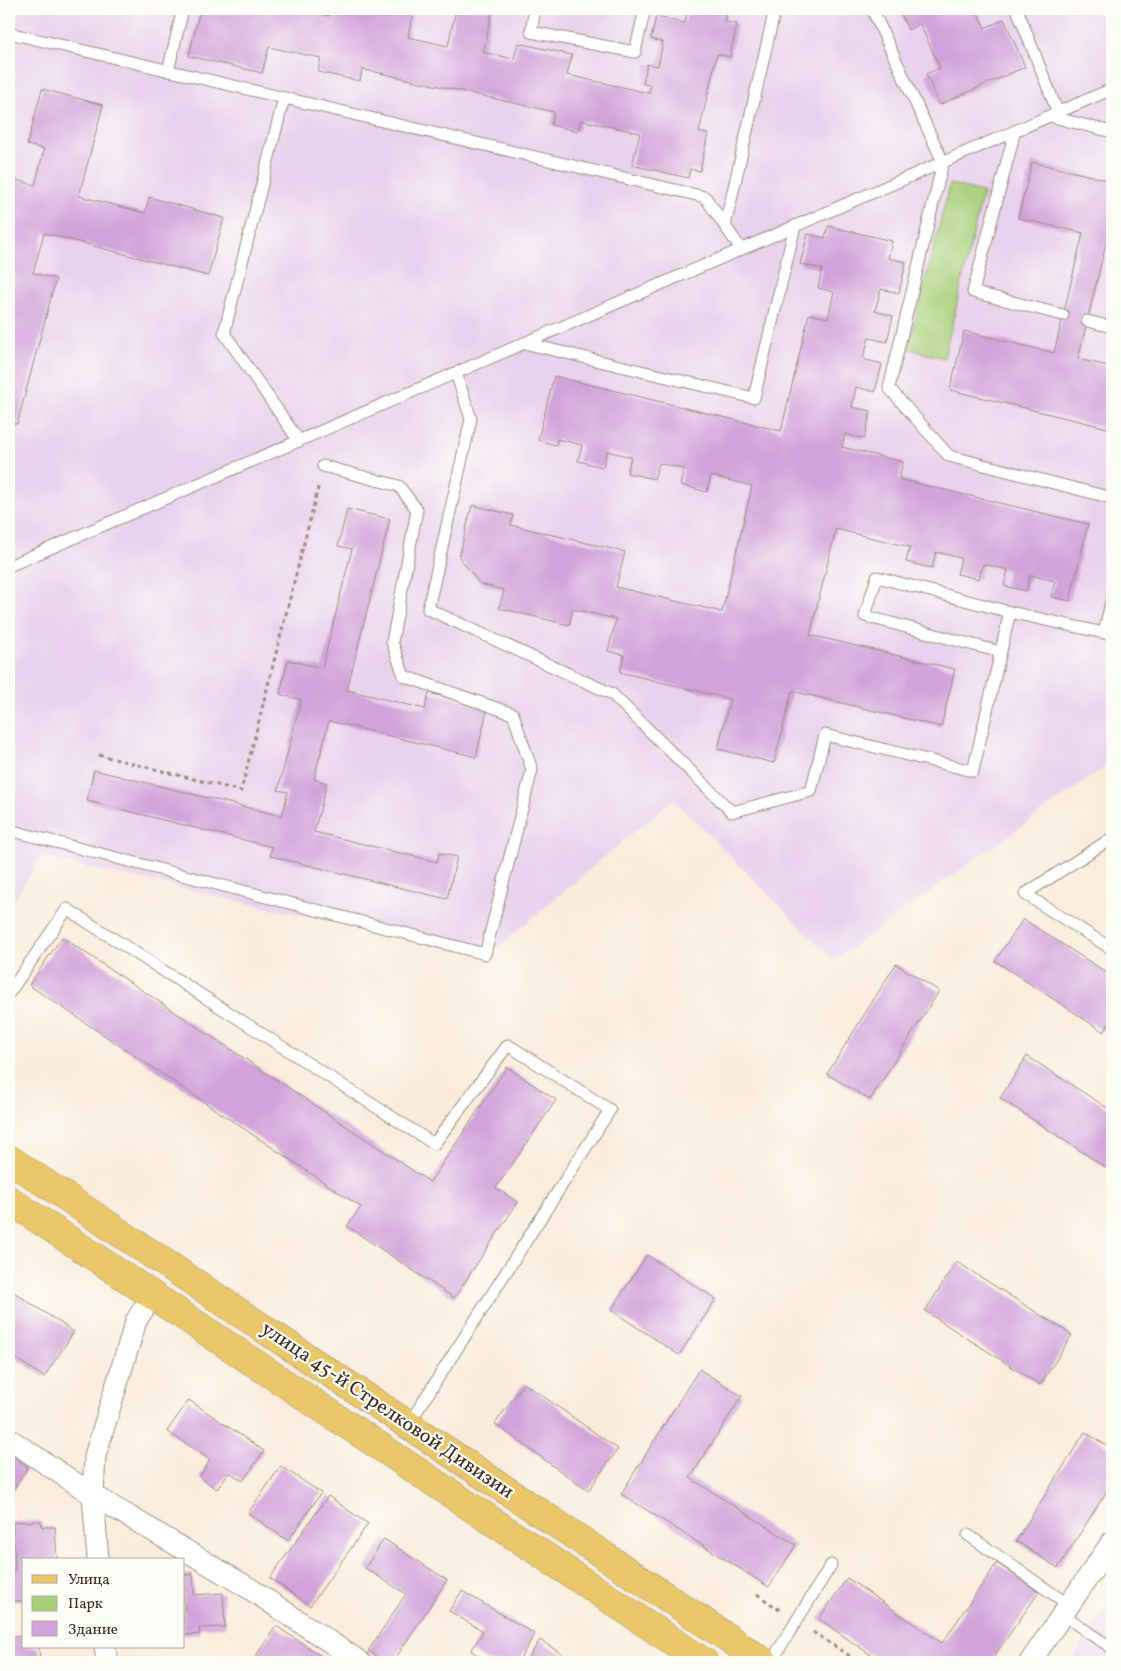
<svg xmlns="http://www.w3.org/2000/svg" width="1121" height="1671" viewBox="0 0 1121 1671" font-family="Vollkorn,serif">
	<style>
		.built { fill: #e9d2ed }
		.green { fill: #a8d07b; stroke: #727d4c }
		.building { fill: #d1a3da }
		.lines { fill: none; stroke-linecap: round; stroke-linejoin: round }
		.lane-casing { stroke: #9a8b7c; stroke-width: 13 }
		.street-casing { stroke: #9a8b7c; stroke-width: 23 }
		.primary-casing { stroke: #9a8b7c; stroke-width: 29 }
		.path { stroke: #9a8b7c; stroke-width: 3; stroke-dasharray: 4 4; stroke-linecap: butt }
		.lane { stroke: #fff; stroke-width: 11 }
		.street { stroke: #fff; stroke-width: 21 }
		.primary { stroke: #eac769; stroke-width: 28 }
		.labels { text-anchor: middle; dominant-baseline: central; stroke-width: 4.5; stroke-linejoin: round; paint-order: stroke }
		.street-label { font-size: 20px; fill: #3b2a1e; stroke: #fdfcf7 }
	</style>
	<rect width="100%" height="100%" fill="#fdfcf7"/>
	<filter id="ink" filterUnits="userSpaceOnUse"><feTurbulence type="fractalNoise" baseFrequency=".02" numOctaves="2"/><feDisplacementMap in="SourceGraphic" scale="10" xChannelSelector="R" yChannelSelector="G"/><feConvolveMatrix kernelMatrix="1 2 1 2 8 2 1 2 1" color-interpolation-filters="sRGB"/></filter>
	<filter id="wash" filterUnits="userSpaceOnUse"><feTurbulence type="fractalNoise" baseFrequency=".0096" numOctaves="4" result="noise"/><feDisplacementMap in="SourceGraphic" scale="20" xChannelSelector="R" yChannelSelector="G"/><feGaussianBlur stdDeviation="1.12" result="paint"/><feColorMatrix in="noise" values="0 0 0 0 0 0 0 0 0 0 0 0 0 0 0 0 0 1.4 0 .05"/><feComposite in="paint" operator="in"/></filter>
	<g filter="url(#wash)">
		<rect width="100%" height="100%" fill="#f9ecdb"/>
		<g class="built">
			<polygon points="9,9 1112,9 1112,762 834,960 673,799 487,956 40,857 9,910"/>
			<polygon points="1112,1598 1112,1662 1072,1662 1089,1633"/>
		</g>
		<polygon class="green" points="950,184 983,192 944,358 908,349"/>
		<g id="blocks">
			<g class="building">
				<polygon points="200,9 297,9 329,16 331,9 381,9 412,16 408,37 448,46 456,9 493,9 483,52 514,59 518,43 572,55 567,75 649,93 651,85 643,84 647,64 658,66 663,42 651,39 656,17 685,23 688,9 728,9 725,22 737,24 730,57 717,54 699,132 708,134 700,171 690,169 688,178 632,165 640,133 581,120 578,131 551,125 554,112 362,69 360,81 318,72 321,58 269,47 262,73 189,56"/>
				<polygon points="899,9 976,9 985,28 1004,19 1025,67 939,105 926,74 940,68 920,24 908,30"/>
				<polygon points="42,89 103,105 79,196 145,213 149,197 224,218 208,276 44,233 33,273 56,279 17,424 9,422 9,178 35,185 44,149 27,145"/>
				<polygon points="1032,162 1112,181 1112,240 1107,239 1078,359 1112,367 1112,429 950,390 964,331 1054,353 1083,233 1018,218"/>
				<polygon points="828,226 892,241 888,258 906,262 899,293 881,289 875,311 893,316 887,342 869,338 863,359 882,364 875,392 856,387 852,407 871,411 864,439 845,434 842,447 903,462 899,479 1088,524 1070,601 1051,597 1055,581 1030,575 1026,591 1004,586 1008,570 983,564 979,579 957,574 961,558 936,552 932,568 906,562 910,547 836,529 810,635 955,669 941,727 792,691 774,763 718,749 730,699 620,672 624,655 608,651 616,619 573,609 569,625 499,608 504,590 480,584 459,557 472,505 513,515 511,525 625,552 616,587 722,612 752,486 711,476 707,492 680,485 684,469 659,463 654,479 627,473 631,457 607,451 603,467 578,461 582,445 557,439 556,445 538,440 554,376 781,431 809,314 828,318 834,292 818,288 822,269 800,264 808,234 825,238"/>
				<polygon points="347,509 390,519 347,690 425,709 429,693 488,707 476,757 329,721 314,779 327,783 314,832 437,862 439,853 457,857 447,899 270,856 272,847 87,801 94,770 282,816 288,792 278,790 301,700 280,694 288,660 322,668 352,549 338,546"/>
				<polygon points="1023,919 1112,976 1112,1019 1104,1032 995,961"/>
				<polygon points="62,937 430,1182 507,1067 556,1100 496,1188 518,1202 454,1298 347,1226 361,1207 29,985"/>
				<polygon points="896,964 939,991 870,1100 827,1074"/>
				<polygon points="1027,1056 1112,1111 1112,1162 1108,1169 1000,1098"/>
				<polygon points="647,1255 716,1299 679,1355 611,1310"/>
				<polygon points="957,1262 1072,1335 1040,1385 925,1311"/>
				<polygon points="9,1289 74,1332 44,1377 9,1354"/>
				<polygon points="699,1369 742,1396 690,1478 796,1545 769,1587 621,1494"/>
				<polygon points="524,1383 618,1449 588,1491 495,1424"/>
				<polygon points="189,1400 264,1451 243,1481 229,1472 217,1489 199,1477 210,1460 167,1431"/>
				<polygon points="1085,1432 1112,1449 1112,1483 1058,1568 1016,1541"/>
				<polygon points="9,1454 28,1467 9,1497"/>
				<polygon points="281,1466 321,1493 288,1541 248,1513"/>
				<polygon points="328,1496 368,1524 310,1606 270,1578"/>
				<polygon points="41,1521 42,1527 55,1527 57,1560 24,1560 24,1601 9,1601 9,1570 15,1570 13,1522"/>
				<polygon points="384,1539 447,1580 393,1662 386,1662 368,1651 406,1594 365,1568"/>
				<polygon points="997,1563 1039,1592 990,1662 881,1662 819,1619 847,1578 942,1643"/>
				<polygon points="193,1574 194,1595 223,1593 225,1627 199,1628 200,1634 184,1635 184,1575"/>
				<polygon points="462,1591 535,1634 518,1662 489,1662 471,1651 483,1631 449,1611"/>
				<polygon points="276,1626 330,1662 252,1662"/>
				<polygon points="24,1636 24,1647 39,1647 40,1662 9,1662 9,1637"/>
				<polygon points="540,1640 574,1662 526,1662"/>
			</g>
		</g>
	</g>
	<g filter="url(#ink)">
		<use href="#blocks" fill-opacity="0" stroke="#9a8b7c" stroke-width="1"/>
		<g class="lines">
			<g class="lane-casing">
				<g id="lane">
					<polyline points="535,9 531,32 635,52 645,9"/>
					<polyline points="872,9 943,162 889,388 949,456 1112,498"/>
					<polyline points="1017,9 1058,113"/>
					<polyline points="9,33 705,197 741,249"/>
					<polyline points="168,71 183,9"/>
					<polyline points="284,98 224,333 299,441"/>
					<polyline points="1049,116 1112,132"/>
					<polyline points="1015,131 973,292 1063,315"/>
					<polyline points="725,226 775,9"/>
					<polyline points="1087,321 1112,327"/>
					<polyline points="524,343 754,398 795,226"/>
					<polyline points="456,373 471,419 428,609 612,694 732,812 811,791 825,735 973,771 1010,612 1104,633 1112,598"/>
					<polyline points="9,566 1112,89"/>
					<polyline points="1000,652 865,616 877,577 1010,612"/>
					<polyline points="9,830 485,954 532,770 513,714 404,676 392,642 417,510 399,486 323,466"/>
					<polyline points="1112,838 1025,894 1112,949"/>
					<polyline points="9,993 67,909 434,1144 508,1045 610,1110 408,1425"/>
					<polyline points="968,1535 1069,1605"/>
					<polyline points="1063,1614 1089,1633 1112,1648"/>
					<polyline points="771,1662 831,1565"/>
				</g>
			</g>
			<g class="street-casing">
				<g id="street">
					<polyline points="9,1439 93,1495 252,1590 360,1662"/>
					<polyline points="98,1560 93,1495 95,1456 136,1321 152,1295"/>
					<polyline points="105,1647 107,1662"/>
					<polyline points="1030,1662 1112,1542"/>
				</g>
			</g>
			<g class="primary-casing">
				<g id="primary">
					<polyline points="9,1159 764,1662"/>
					<polyline points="9,1200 704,1662"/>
				</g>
			</g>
			<g class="path">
				<polyline points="99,755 241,791 319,484"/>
				<polyline points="757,1594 781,1611"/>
				<polyline points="813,1632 859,1662"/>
			</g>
			<use href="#lane" class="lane"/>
			<use href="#street" class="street"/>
			<use href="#primary" class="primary"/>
		</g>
	</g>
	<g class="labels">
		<g class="street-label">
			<text transform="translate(387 1411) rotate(34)">улица 45-й Стрелковой Дивизии</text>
		</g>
	</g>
	<rect width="1121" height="1671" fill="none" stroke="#fdfcf7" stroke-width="30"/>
	<rect x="22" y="1558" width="162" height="90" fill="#fdfcf7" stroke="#afa8a0"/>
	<rect x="32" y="1575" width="25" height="8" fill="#eac769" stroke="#afa8a0"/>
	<text x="68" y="1584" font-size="15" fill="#3b2a1e">Улица</text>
	<rect x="32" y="1596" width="25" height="15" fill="#a8d07b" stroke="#afa8a0"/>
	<text x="68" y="1608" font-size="15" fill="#3b2a1e">Парк</text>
	<rect x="32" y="1621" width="25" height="15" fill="#d1a3da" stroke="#afa8a0"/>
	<text x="68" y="1634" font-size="15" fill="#3b2a1e">Здание</text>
</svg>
